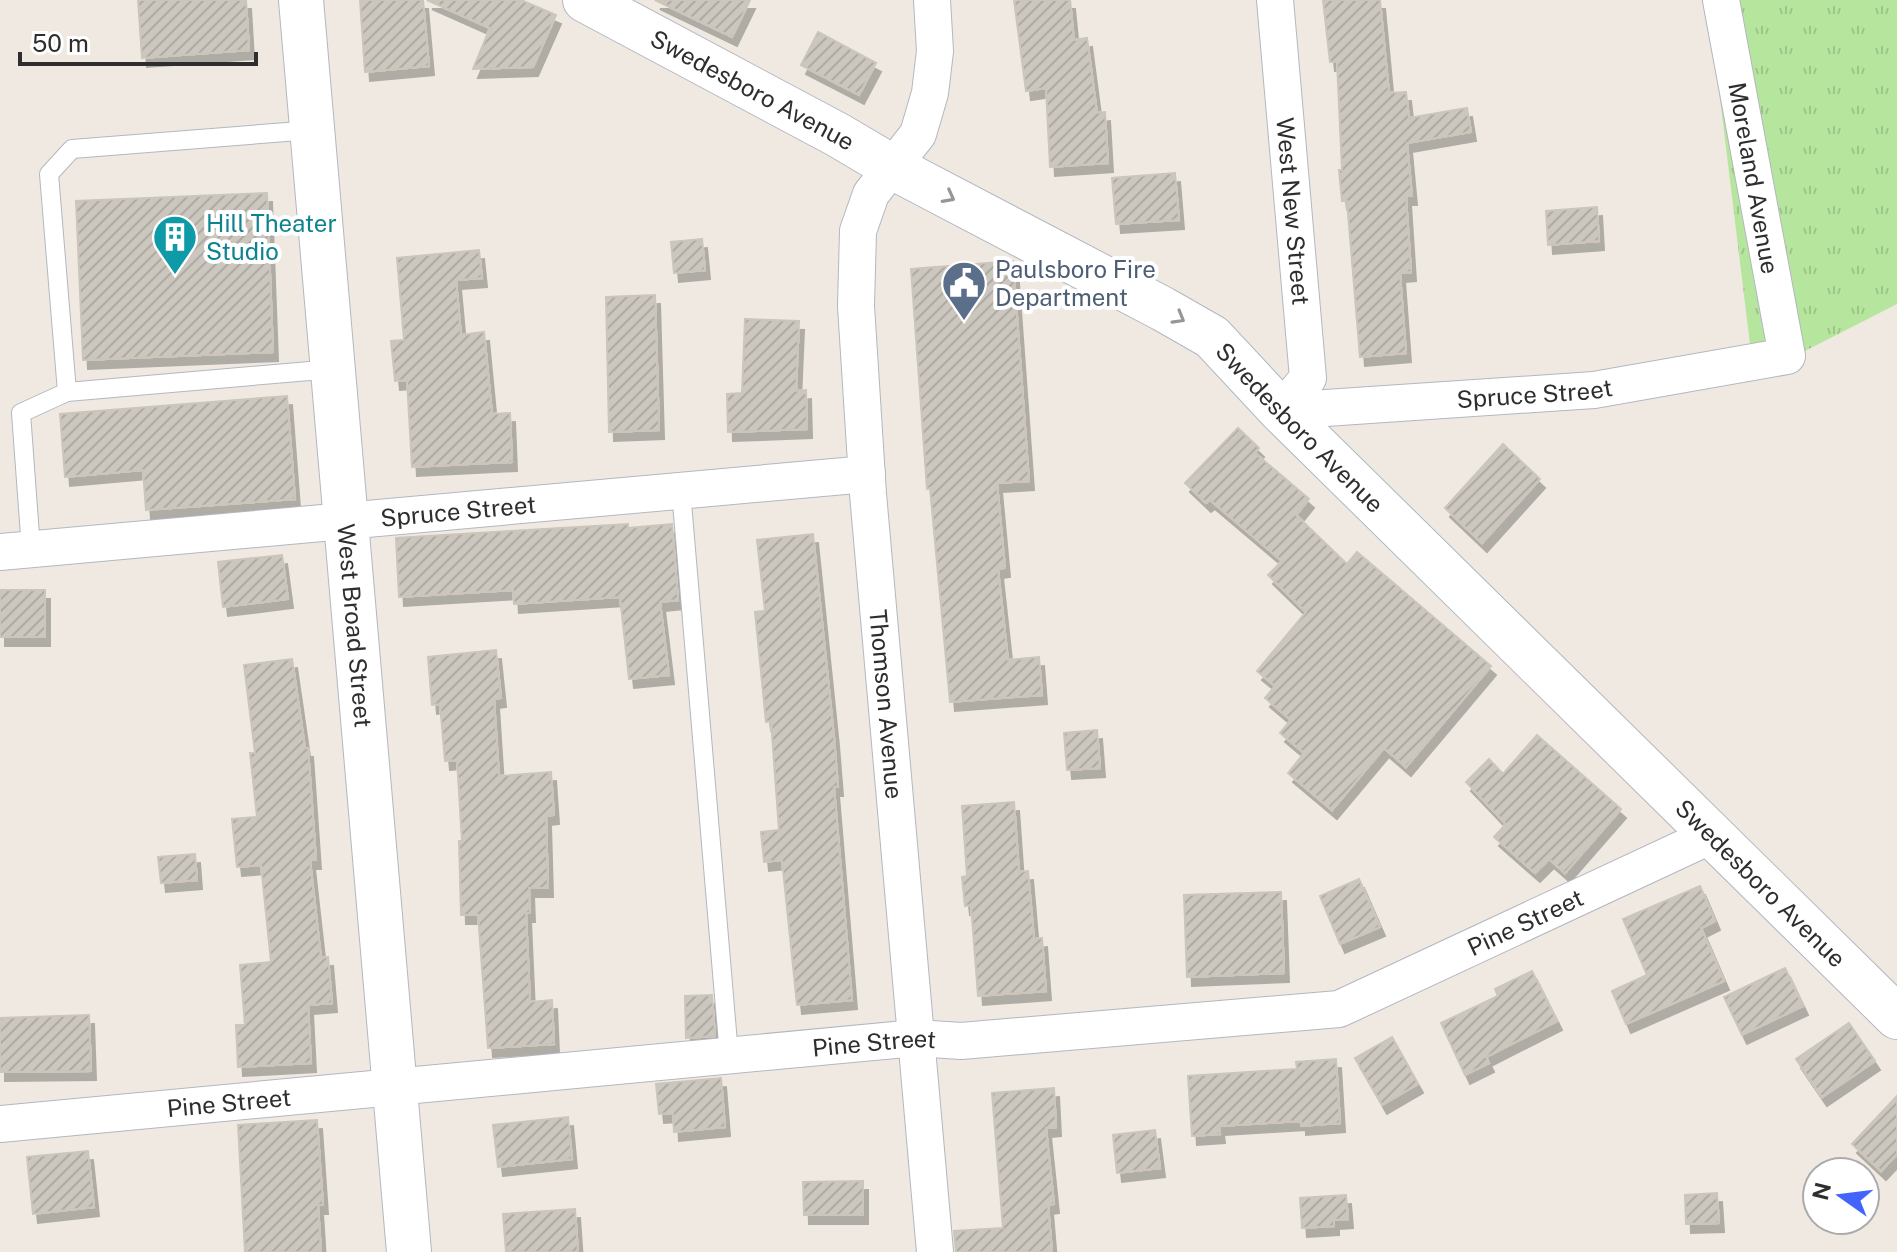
<svg xmlns="http://www.w3.org/2000/svg" width="1897" height="1252" viewBox="0 0 1897 1252" font-family="'Public Sans',sans-serif">
	<style>
		.grass { fill: url(#grass-tufts) }
		.building { fill: url(#building-hatch); stroke: #cbc5ba; stroke-width: 2; filter: url(#shadow) }
		.lines { fill: none; stroke-linecap: round; stroke-linejoin: round }
		.lane-casing { stroke: #b4b7c1; stroke-width: 20 }
		.street-casing { stroke: #b4b7c1; stroke-width: 38 }
		.secondary-casing { stroke: #b4b7c1; stroke-width: 46 }
		.lane { stroke: #fff; stroke-width: 18 }
		.street { stroke: #fff; stroke-width: 36 }
		.secondary { stroke: #fff; stroke-width: 44 }
		.oneway { stroke: #969696 }
		.labels { text-anchor: middle; dominant-baseline: central; stroke-width: 8; stroke-linejoin: round; paint-order: stroke }
		.street-label { font-size: 24px; fill: #2e2e2e; stroke: #fff }
		.culture-label { font-size: 24px; fill: #0d838f; stroke: #fff; text-anchor: start }
		.service-label { font-size: 24px; fill: #4e5e75; stroke: #fff; text-anchor: start }
	</style>
	<defs>
		<pattern id="grass-tufts" width="24" height="20" patternUnits="userSpaceOnUse" patternTransform="scale(2)"><rect width="24" height="20" fill="#b6e59e"/><path d="M3 7l-1-3M5 7V3M7 7l1-3M15 17l-1-3M17 17v-4M19 17l1-3" fill="none" stroke="#9dc588"/></pattern>
		<pattern id="building-hatch" width="6" height="6" patternUnits="userSpaceOnUse" patternTransform="scale(2)"><rect width="6" height="6" fill="#cbc7bf"/><path d="M-1 1l2-2M0 6l6-6M5 7l2-2" fill="none" stroke="#afaba4"/></pattern>
		<filter id="shadow"><feDropShadow dx="5" dy="9" stdDeviation="0" flood-color="#0004"/></filter>
	</defs>
	<rect width="100%" height="100%" fill="#efe9e1"/>
	<polygon class="grass" points="1708,0 1897,0 1897,304 1754,377"/>
	<g class="building">
		<polygon points="138,0 246,0 249,50 142,58"/>
		<polygon points="360,0 423,0 429,66 365,72"/>
		<polygon points="427,0 521,0 556,15 533,67 473,69 490,28"/>
		<polygon points="655,0 750,0 732,37"/>
		<polygon points="1014,0 1070,0 1074,40 1087,38 1097,113 1105,112 1108,163 1050,167 1046,88 1026,91"/>
		<polygon points="1323,0 1380,0 1389,93 1406,92 1409,118 1467,108 1471,132 1407,143 1412,196 1406,196 1411,272 1400,273 1406,353 1360,357 1347,201 1342,201 1339,170 1342,170 1337,62 1330,62"/>
		<polygon points="818,32 876,63 859,95 801,65"/>
		<polygon points="1175,173 1179,220 1116,224 1112,178"/>
		<polygon points="267,193 273,352 83,360 76,201"/>
		<polygon points="1597,207 1599,241 1548,245 1546,211"/>
		<polygon points="702,239 705,270 674,273 671,242"/>
		<polygon points="479,250 482,278 456,280 461,335 484,332 492,414 510,413 512,462 412,467 407,380 395,381 391,341 404,340 397,258"/>
		<polygon points="1013,261 1029,481 997,483 1005,568 998,569 1008,660 1039,657 1042,695 950,702 930,488 927,489 911,269"/>
		<polygon points="655,295 659,430 609,432 606,297"/>
		<polygon points="745,319 799,321 796,391 806,390 807,429 728,432 727,394 742,393"/>
		<polygon points="287,396 295,499 146,510 143,470 65,477 60,414"/>
		<polygon points="1238,428 1259,448 1255,453 1309,499 1296,515 1347,564 1357,552 1491,666 1406,767 1384,748 1332,810 1288,773 1304,753 1280,733 1291,720 1265,698 1275,686 1257,671 1306,612 1268,575 1282,561 1210,500 1206,503 1185,483"/>
		<polygon points="1503,444 1540,479 1482,543 1445,508"/>
		<polygon points="628,524 628,528 672,524 678,600 660,602 669,675 629,679 620,597 514,604 513,590 399,597 396,538"/>
		<polygon points="813,534 834,737 838,787 834,787 852,1000 797,1005 782,860 764,862 761,832 779,830 771,721 766,722 755,612 765,611 757,540"/>
		<polygon points="282,555 288,599 223,607 218,562"/>
		<rect x="0" y="590" width="45" height="47"/>
		<polygon points="496,650 501,698 494,699 499,776 551,772 554,815 546,816 548,888 529,888 530,913 526,913 530,1002 552,1000 554,1044 488,1048 478,915 461,915 459,841 462,841 457,760 445,761 440,704 432,705 428,657"/>
		<polygon points="292,659 305,748 308,748 316,860 310,860 321,958 328,957 332,1003 308,1005 311,1063 238,1067 236,1025 245,1025 240,965 271,962 261,865 237,867 232,819 257,817 250,753 255,753 244,665"/>
		<polygon points="1097,730 1100,768 1067,770 1064,733"/>
		<polygon points="1537,735 1621,809 1565,873 1549,859 1535,873 1494,837 1506,824 1466,782 1489,759 1503,774"/>
		<polygon points="1014,802 1019,872 1028,871 1034,939 1042,938 1046,991 978,996 971,905 965,906 962,877 967,876 962,806"/>
		<polygon points="195,854 197,880 161,883 158,857"/>
		<polygon points="1359,879 1380,927 1340,944 1320,896"/>
		<polygon points="1700,886 1715,921 1701,928 1724,981 1626,1024 1612,991 1647,975 1623,919"/>
		<polygon points="1281,892 1284,973 1187,977 1184,895"/>
		<polygon points="1785,968 1803,1006 1742,1035 1724,997"/>
		<polygon points="1532,971 1557,1021 1486,1057 1489,1063 1465,1075 1441,1023 1498,996 1495,989"/>
		<polygon points="712,995 715,1036 686,1038 685,996"/>
		<polygon points="89,1015 91,1071 0,1072 0,1018"/>
		<polygon points="1849,1023 1875,1061 1822,1097 1796,1059"/>
		<polygon points="1392,1037 1418,1084 1382,1105 1355,1058"/>
		<polygon points="1336,1059 1340,1123 1301,1126 1301,1121 1219,1126 1220,1134 1192,1136 1188,1076 1297,1069 1296,1062"/>
		<polygon points="721,1078 725,1127 674,1132 673,1113 659,1114 656,1084"/>
		<polygon points="1054,1088 1056,1127 1046,1128 1054,1204 1048,1205 1052,1252 956,1252 954,1231 1003,1228 992,1093"/>
		<polygon points="1897,1096 1897,1154 1881,1171 1852,1144"/>
		<polygon points="568,1117 572,1159 498,1167 493,1125"/>
		<polygon points="317,1120 323,1205 318,1205 321,1252 245,1252 238,1125"/>
		<polygon points="1155,1130 1160,1168 1117,1173 1113,1135"/>
		<polygon points="88,1151 94,1207 33,1214 27,1157"/>
		<polygon points="863,1181 863,1215 804,1215 803,1182"/>
		<polygon points="1717,1193 1719,1223 1686,1224 1685,1195"/>
		<polygon points="1346,1195 1348,1219 1334,1220 1334,1226 1302,1228 1300,1198"/>
		<polygon points="575,1209 578,1252 506,1252 503,1214"/>
	</g>
	<g class="lines">
		<g class="lane-casing">
			<g id="lane">
				<polyline points="312,130 72,149 49,174 67,392 333,369"/>
				<polyline points="681,491 729,1055"/>
				<polyline points="31,549 21,413 67,392"/>
			</g>
		</g>
		<g class="street-casing">
			<g id="street">
				<path id="s1" d="M932,0l3,51 -5,42 -12,41 -47,60 -13,37 -2,75 12,188 67,758"/>
				<path id="s2" d="M1275,0l33,378 -27,33"/>
				<path id="s3" d="M1281,411l313,-21 193,-34 -66,-356"/>
				<path id="s4" d="M0,552l867,-78"/>
				<path id="s5" d="M0,1124l916,-86 45,3 378,-32 373,-174"/>
			</g>
		</g>
		<g class="secondary-casing">
			<g id="secondary">
				<path id="s6" d="M301,0l108,1252"/>
				<path id="s7" d="M585,0l253,135 54,32 271,142 49,28 69,74 616,606"/>
			</g>
		</g>
		<use href="#lane" class="lane"/>
		<use href="#street" class="street"/>
		<use href="#secondary" class="secondary"/>
	</g>
	<defs><path id="oneway-chevron" d="M-2-3.5L2.5 0L-2 3.5" fill="none" stroke-width="1.6" stroke-linecap="round" stroke-linejoin="round" transform="scale(2)"/></defs>
	<g class="oneway">
		<use href="#oneway-chevron" transform="translate(949 197) rotate(28)"/>
		<use href="#oneway-chevron" transform="translate(1179 318) rotate(30)"/>
	</g>
	<defs>
		<g id="building-pin" transform="scale(2.3)"><path d="M0 17L-7.5 6A9.5 9.5 0 1 1 7.5 6Z" fill="#0f9aa8" stroke="#fff"/><path d="M-4-6H4V6H1V3H-1V6H-4ZM-2.5-4.3h1.7v1.8h-1.7ZM.8-4.3h1.7v1.8H.8ZM-2.5-1h1.7V.8h-1.7ZM.8-1h1.7V.8H.8Z" fill="#fff"/></g>
		<g id="civic-pin" transform="scale(2.3)"><path d="M0 17L-7.5 6A9.5 9.5 0 1 1 7.5 6Z" fill="#5c6f8a" stroke="#fff"/><path d="M-.6-6.5H3V-4.5H.6V-3L4-1V1h2V6H-6V1h2V-1L-.6-3ZM-1.2 2.5V6h2.4V2.5Z" fill="#fff"/></g>
	</defs>
	<g fill-rule="evenodd">
		<use href="#building-pin" x="175" y="237"/>
		<use href="#civic-pin" x="964" y="283"/>
	</g>
	<g class="labels">
		<g class="street-label">
			<text stroke="none"><textPath href="#s7" startOffset="190">Swedesboro Avenue</textPath></text>
			<text transform="translate(1754 178) rotate(80)">Moreland Avenue</text>
			<text stroke="none"><textPath href="#s2" startOffset="212">West New Street</textPath></text>
			<text stroke="none"><textPath href="#s3" startOffset="254">Spruce Street</textPath></text>
			<text stroke="none"><textPath href="#s7" startOffset="838">Swedesboro Avenue</textPath></text>
			<text stroke="none"><textPath href="#s4" startOffset="460">Spruce Street</textPath></text>
			<text stroke="none"><textPath href="#s6" startOffset="628">West Broad Street</textPath></text>
			<text stroke="none"><textPath href="#s1" startOffset="726">Thomson Avenue</textPath></text>
			<text stroke="none"><textPath href="#s7" startOffset="1486">Swedesboro Avenue</textPath></text>
			<text stroke="none"><textPath href="#s5" startOffset="1550">Pine Street</textPath></text>
			<text stroke="none"><textPath href="#s5" startOffset="878">Pine Street</textPath></text>
			<text stroke="none"><textPath href="#s5" startOffset="230">Pine Street</textPath></text>
		</g>
		<g class="culture-label">
			<text x="206" y="223">Hill Theater<tspan x="206" dy="28">Studio</tspan></text>
		</g>
		<g class="service-label">
			<text x="995" y="269">Paulsboro Fire<tspan x="995" dy="28">Department</tspan></text>
		</g>
	</g>
	<g transform="translate(1841 1196) rotate(284)"><circle r="38" fill="#ffffff" stroke="#ababab" stroke-width="2"/>
	<path d="M0-6L14 30L0 20L-14 30Z" fill="#4264fb"/>
	<text y="-12" font-size="22" font-weight="bold" text-anchor="middle" fill="#2e2e2e">N</text>
	</g>
	<path d="M20 52v12h236v-12" fill="none" stroke="#2e2e2e" stroke-width="4"/>
	<text x="32" y="52" font-size="24" fill="#2e2e2e" stroke="#ffffff" stroke-width="6" paint-order="stroke">50 m</text>
</svg>
